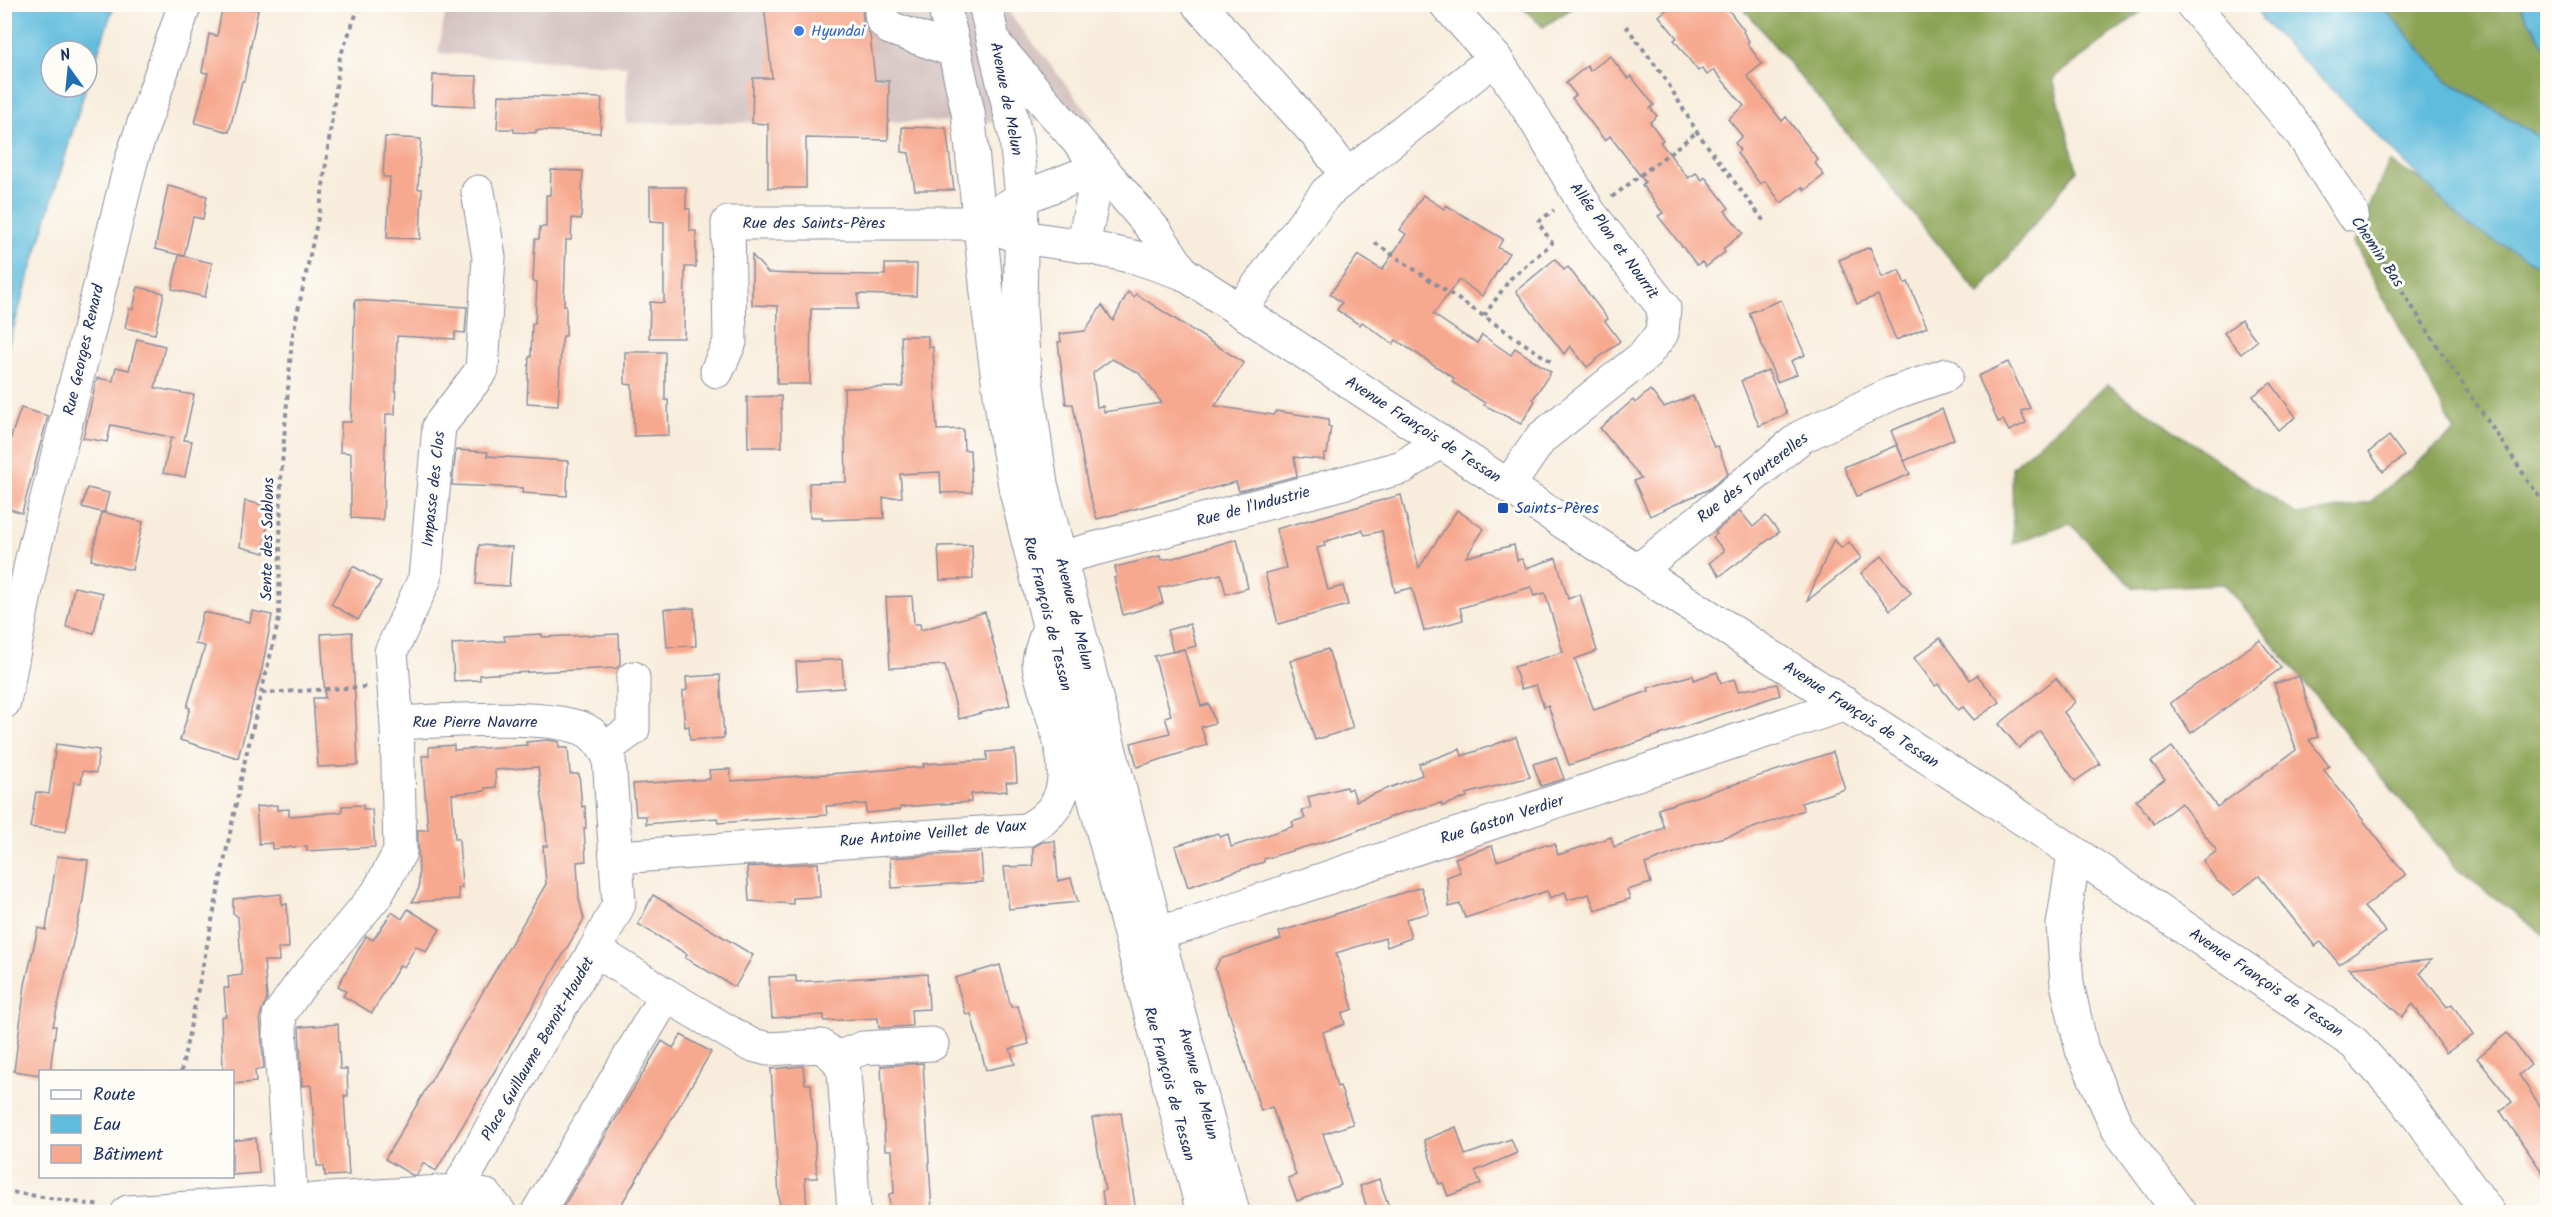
<svg xmlns="http://www.w3.org/2000/svg" width="2552" height="1217" viewBox="0 0 2552 1217" font-family="Kalam,sans-serif">
	<style>
		.industrial { fill: #d1bfbe }
		.forest { fill: #8ba354; stroke: #536959; stroke-width: 1.5 }
		.water { fill: #5fbcdd; stroke: #3d769e; stroke-width: 1.5 }
		.building { fill: #f7a98f; fill-rule: evenodd }
		.lines { fill: none; stroke-linecap: round; stroke-linejoin: round }
		.minor-casing { stroke: #8a8e9d; stroke-width: 35 }
		.major-casing { stroke: #8a8e9d; stroke-width: 35 }
		.path { stroke: #8a8e9d; stroke-width: 4; stroke-dasharray: 4.5 4.5; stroke-linecap: butt }
		.minor { stroke: #fff; stroke-width: 33 }
		.major { stroke: #fff; stroke-width: 33 }
		.shop-dot { fill: #3f7fe0; stroke: #fdfcf7; stroke-width: 2 }
		.transit-dot { fill: #1a4fb4; stroke: #fdfcf7; stroke-width: 2 }
		.labels { text-anchor: middle; dominant-baseline: central; stroke-width: 6; stroke-linejoin: round; paint-order: stroke }
		.shop-label { font-size: 16px; fill: #366cbe; stroke: #fdfcf7; text-anchor: start }
		.street-label { font-size: 16px; fill: #1b2f5e; stroke: #fdfcf7 }
		.transit-label { font-size: 16px; fill: #164399; stroke: #fdfcf7; text-anchor: start }
	</style>
	<rect width="100%" height="100%" fill="#fdfcf7"/>
	<filter id="ink" filterUnits="userSpaceOnUse"><feTurbulence type="fractalNoise" baseFrequency=".0167" numOctaves="2"/><feDisplacementMap in="SourceGraphic" scale="12" xChannelSelector="R" yChannelSelector="G"/><feConvolveMatrix kernelMatrix="1 2 1 2 8 2 1 2 1" color-interpolation-filters="sRGB"/></filter>
	<filter id="wash" filterUnits="userSpaceOnUse"><feTurbulence type="fractalNoise" baseFrequency=".008" numOctaves="4" result="noise"/><feDisplacementMap in="SourceGraphic" scale="24" xChannelSelector="R" yChannelSelector="G"/><feGaussianBlur stdDeviation="1.35" result="paint"/><feColorMatrix in="noise" values="0 0 0 0 0 0 0 0 0 0 0 0 0 0 0 0 0 1.4 0 .05"/><feComposite in="paint" operator="in"/></filter>
	<g filter="url(#wash)">
		<rect width="100%" height="100%" fill="#f8eddc"/>
		<polygon class="industrial" points="447,5 1005,5 1006,9 1095,121 626,123 627,66 438,53"/>
		<g class="forest">
			<polygon points="1520,5 1577,5 1543,27"/>
			<polygon points="1741,5 2150,5 2053,79 2077,170 1979,294"/>
			<polygon points="2381,5 2519,5 2547,50 2547,142 2448,81"/>
			<polygon points="2389,162 2518,235 2547,256 2547,937 2458,870 2224,584 2134,588 2069,523 2013,544 2012,467 2107,385 2298,515 2369,503 2455,431 2354,243"/>
		</g>
		<g class="water">
			<polygon points="14,5 114,5 87,85 87,51 51,51 51,87 86,87 5,356 4,38"/>
			<polygon points="2256,5 2381,5 2448,81 2547,142 2547,270 2467,225 2263,21"/>
			<polygon points="2519,5 2547,5 2547,50"/>
		</g>
		<g id="blocks">
			<g class="building">
				<polygon points="223,4 258,10 244,81 242,81 229,132 195,123 208,73 202,72 209,34 217,36"/>
				<polygon points="764,4 862,4 863,22 870,35 875,80 889,81 888,140 806,138 806,188 768,188 768,124 752,123 753,78 772,78"/>
				<polygon points="1673,4 1724,4 1744,30 1743,32 1749,41 1747,43 1762,64 1747,76 1782,121 1786,117 1818,160 1815,163 1824,175 1805,190 1802,187 1781,203 1765,181 1760,184 1737,153 1740,150 1735,143 1742,136 1728,119 1744,106 1714,70 1707,75 1702,68 1698,71 1674,40 1677,38 1659,16"/>
				<polygon points="1610,56 1628,79 1631,76 1654,105 1650,108 1657,116 1650,122 1663,140 1660,142 1688,178 1696,173 1702,180 1705,177 1729,208 1725,211 1743,233 1723,249 1725,252 1706,267 1702,262 1697,265 1658,216 1663,213 1642,185 1645,182 1610,136 1605,141 1572,98 1576,95 1566,83 1587,66 1590,71"/>
				<polygon points="433,75 477,76 475,106 432,104"/>
				<polygon points="499,95 602,98 600,133 536,130 536,133 514,132 514,129 497,129"/>
				<polygon points="902,127 946,128 954,190 915,190 909,153 902,152"/>
				<polygon points="385,137 421,139 418,189 422,189 420,239 387,238 390,177 383,177"/>
				<polygon points="551,170 583,171 581,219 572,218 571,240 566,240 564,305 566,305 566,336 563,336 561,348 558,405 527,403 529,357 531,357 532,324 535,324 537,282 533,282 535,239 539,239 540,227 546,227 546,195 550,195"/>
				<polygon points="168,186 207,196 203,219 193,217 184,256 155,249"/>
				<polygon points="650,187 686,187 686,209 690,209 690,231 696,231 696,267 685,267 684,338 649,338 650,302 664,303 664,222 650,221"/>
				<polygon points="1423,195 1444,209 1446,205 1503,239 1498,248 1509,253 1482,296 1459,280 1433,314 1462,334 1461,336 1462,334 1477,343 1482,335 1511,355 1515,348 1551,372 1533,399 1535,401 1521,424 1484,405 1485,403 1452,382 1454,378 1396,340 1393,344 1362,322 1360,325 1337,310 1342,303 1330,294 1358,255 1382,270 1406,234 1400,230"/>
				<polygon points="1870,247 1882,277 1899,270 1905,284 1908,282 1927,327 1896,340 1878,295 1857,304 1839,260"/>
				<polygon points="179,255 212,263 205,297 172,289"/>
				<polygon points="752,255 768,273 796,274 885,275 885,264 917,264 916,296 858,294 858,309 811,309 810,384 777,384 778,306 752,305"/>
				<polygon points="1555,259 1564,270 1568,267 1608,319 1605,321 1620,341 1587,367 1570,346 1564,354 1516,291"/>
				<polygon points="138,287 164,293 155,334 125,328 129,309 133,309"/>
				<path d="M1128,292l6,5 2,-3 108,69 -29,43 58,9 3,-4 53,8 -1,7 3,1 -4,27h-3v6l-30,-3 3,19 -58,15 -3,-9 -139,37 -9,-30 -15,-85h-7l-8,-62h3l-1,-8 25,-3 17,-26 11,16zM1112,359l27,14 23,30 -58,9 -1,-6 -6,1 -4,-34z"/>
				<polygon points="355,300 467,307 465,333 455,332 455,339 397,336 395,414 386,414 383,520 351,518 351,453 340,452 341,422 351,422"/>
				<polygon points="1781,300 1805,355 1791,361 1797,374 1777,382 1749,313"/>
				<polygon points="2241,320 2257,341 2241,354 2224,333"/>
				<polygon points="901,336 928,336 928,347 933,347 937,430 963,429 964,450 970,450 972,492 941,493 940,472 900,474 902,497 883,498 884,518 822,520 822,517 810,517 809,483 846,482 844,388 903,387"/>
				<polygon points="137,339 165,346 155,388 194,395 184,440 192,441 185,477 163,473 171,437 175,438 111,425 107,442 83,438 97,378 113,381 116,367 129,370"/>
				<polygon points="625,352 665,352 665,400 668,400 669,435 634,436 632,385 625,384"/>
				<polygon points="2008,362 2030,408 2021,411 2026,423 2009,431 2003,420 1998,422 1978,376"/>
				<polygon points="1768,370 1787,414 1759,426 1741,381"/>
				<polygon points="2271,383 2296,417 2278,430 2253,396"/>
				<polygon points="1650,390 1664,407 1693,396 1714,447 1718,446 1728,473 1709,489 1650,516 1634,481 1641,478 1600,428 1633,400 1635,403"/>
				<polygon points="781,396 782,447 748,447 747,397"/>
				<polygon points="21,408 48,416 22,513 4,507 4,457"/>
				<polygon points="1942,409 1954,439 1904,461 1891,431"/>
				<polygon points="2389,436 2404,456 2383,472 2369,452"/>
				<polygon points="1897,445 1910,474 1857,496 1844,467"/>
				<polygon points="456,450 488,452 487,456 568,461 567,496 522,493 523,488 452,485"/>
				<polygon points="87,488 109,493 104,513 82,507"/>
				<polygon points="1401,495 1419,568 1457,510 1484,529 1466,557 1514,545 1517,560 1522,559 1526,568 1556,558 1568,599 1580,594 1597,651 1575,659 1594,710 1649,691 1648,688 1693,675 1694,680 1717,672 1721,683 1734,679 1738,691 1777,684 1780,695 1569,765 1548,705 1544,707 1536,685 1521,689 1514,667 1563,652 1545,593 1534,596 1531,587 1460,608 1463,620 1424,631 1412,588 1395,592 1382,531 1365,535 1362,530 1324,542 1325,546 1317,548 1328,590 1343,586 1348,605 1278,624 1265,573 1286,568 1276,529"/>
				<polygon points="245,501 268,506 265,553 240,547"/>
				<polygon points="1740,511 1753,527 1766,516 1779,532 1720,576 1709,563 1724,551 1713,537 1717,534 1715,532"/>
				<polygon points="102,512 143,522 132,570 91,560"/>
				<polygon points="1237,539 1248,588 1226,594 1221,574 1159,588 1163,603 1123,615 1114,578 1117,577 1115,567 1160,556 1161,560 1173,558"/>
				<polygon points="1834,539 1841,548 1849,542 1861,558 1807,601"/>
				<polygon points="479,545 512,547 509,586 476,584"/>
				<polygon points="972,545 973,579 940,580 938,546"/>
				<polygon points="1882,556 1911,593 1890,610 1861,573"/>
				<polygon points="353,566 381,582 358,620 331,604"/>
				<polygon points="74,587 103,593 94,633 66,627"/>
				<polygon points="912,596 914,624 920,624 921,630 985,612 1010,705 959,719 945,665 890,668 886,597"/>
				<polygon points="694,608 696,646 667,647 664,609"/>
				<polygon points="252,611 272,615 262,669 238,758 180,740 190,708 187,707 205,646 195,644 203,612 250,622"/>
				<polygon points="1190,624 1196,646 1173,652 1167,630"/>
				<polygon points="352,632 358,765 318,767 313,698 325,698 321,634"/>
				<polygon points="542,634 542,637 619,634 620,665 617,668 493,674 480,675 480,680 454,681 452,644 505,641 504,636"/>
				<polygon points="1940,638 1970,680 1977,675 2000,702 1974,720 1963,707 1958,710 1938,684 1935,686 1914,658"/>
				<polygon points="2260,640 2281,668 2191,733 2170,703"/>
				<polygon points="1184,649 1201,706 1209,704 1215,723 1201,727 1207,745 1137,767 1131,743 1170,733 1165,717 1171,715 1154,656"/>
				<polygon points="1328,649 1353,728 1315,740 1290,661"/>
				<polygon points="842,659 844,688 798,691 796,662"/>
				<polygon points="720,675 724,738 690,740 689,726 685,727 683,704 683,691 687,690 686,677"/>
				<polygon points="2299,676 2318,737 2309,740 2329,766 2324,770 2406,875 2364,907 2386,932 2339,964 2321,942 2315,946 2259,876 2234,895 2216,880 2203,861 2217,851 2181,803 2154,824 2136,800 2165,779 2151,762 2172,747 2217,807 2296,750 2274,684"/>
				<polygon points="2056,678 2075,702 2064,712 2100,764 2075,781 2040,731 2019,748 1999,724"/>
				<polygon points="1516,737 1530,777 1466,794 1467,797 1442,806 1441,803 1399,814 1346,835 1264,859 1264,862 1188,887 1175,846 1218,833 1220,837 1228,834 1231,847 1294,826 1292,822 1305,818 1302,811 1311,808 1308,797 1346,787 1347,790 1352,788 1356,801 1422,775 1419,764 1460,749 1462,756"/>
				<polygon points="548,740 559,742 559,748 568,748 570,774 579,774 582,807 585,806 586,828 584,828 586,861 577,862 579,899 584,919 436,1171 423,1163 417,1175 412,1175 385,1159 546,884 543,846 547,846 545,820 538,767 495,770 496,787 485,788 485,791 452,794 455,839 459,839 462,888 458,888 459,899 412,902 419,888 418,830 428,830 422,756 429,756 429,747 454,745 454,750 527,745 526,742"/>
				<polygon points="56,744 99,750 96,773 83,771 81,783 74,782 66,832 30,827 36,792 49,794"/>
				<polygon points="1015,750 1017,782 1006,782 1007,791 971,794 971,802 900,807 900,810 866,813 866,804 826,806 827,815 718,823 717,818 646,824 646,816 636,816 633,784 710,779 709,770 730,769 731,781 924,767 923,764 987,760 987,752"/>
				<polygon points="1833,752 1845,789 1801,803 1804,810 1739,833 1695,845 1645,864 1651,883 1627,890 1630,899 1595,910 1589,894 1568,900 1565,892 1550,898 1547,891 1465,918 1460,904 1449,907 1447,877 1460,872 1455,858 1492,846 1497,861 1546,844 1547,846 1555,844 1558,855 1611,837 1614,847 1664,828 1658,809"/>
				<polygon points="1556,757 1564,779 1541,786 1533,764"/>
				<polygon points="277,805 277,810 289,809 289,816 342,812 342,806 363,805 363,809 372,809 375,847 307,851 307,846 272,849 272,843 259,844 256,807"/>
				<polygon points="1055,841 1058,881 1071,878 1078,902 1009,909 1004,867 1033,866 1033,847 1042,842"/>
				<polygon points="981,852 983,882 892,888 890,858"/>
				<polygon points="57,856 88,860 83,900 53,1026 56,1026 50,1071 40,1071 40,1075 14,1071 25,985 38,928 46,930"/>
				<polygon points="818,863 820,897 793,898 793,904 749,901 747,867"/>
				<polygon points="1421,887 1429,913 1406,919 1411,938 1387,947 1385,938 1336,953 1353,1009 1342,1013 1345,1024 1323,1032 1337,1087 1340,1086 1353,1124 1323,1134 1341,1185 1297,1201 1288,1178 1296,1175 1272,1107 1261,1111 1215,969 1220,959 1281,939 1279,932"/>
				<polygon points="281,894 282,905 287,904 289,948 278,948 279,961 264,961 267,999 260,1016 264,1069 255,1070 256,1082 232,1084 232,1071 223,1071 221,1017 226,1016 224,988 229,988 228,977 242,975 238,917 233,913 233,899"/>
				<polygon points="653,895 753,955 735,987 685,958 687,954 638,924"/>
				<polygon points="408,909 440,929 426,952 416,946 404,967 400,965 372,1013 343,996 346,991 338,986 366,936 373,940 392,912 402,919"/>
				<polygon points="2431,960 2420,973 2447,1007 2452,1004 2473,1035 2446,1053 2413,1004 2402,1017 2349,968"/>
				<polygon points="1000,965 1011,1007 1018,1006 1029,1044 1010,1049 1015,1064 986,1070 971,1014 966,1015 955,978"/>
				<polygon points="927,974 929,1009 911,1010 912,1026 879,1028 878,1018 824,1021 824,1015 772,1018 769,977 796,976 796,982"/>
				<polygon points="338,1024 340,1069 347,1069 348,1096 344,1096 349,1175 325,1176 324,1166 317,1166 311,1085 302,1086 299,1027"/>
				<polygon points="2507,1033 2531,1065 2519,1075 2547,1116 2547,1179 2500,1111 2512,1102 2477,1058"/>
				<polygon points="681,1035 711,1052 617,1212 560,1212 662,1041 673,1048"/>
				<polygon points="923,1063 932,1212 890,1212 889,1194 894,1193 892,1150 885,1150 881,1066"/>
				<polygon points="803,1066 805,1084 811,1084 817,1178 805,1178 807,1212 780,1212 771,1069"/>
				<polygon points="1121,1113 1136,1212 1105,1212 1102,1191 1105,1190 1092,1118"/>
				<polygon points="1456,1127 1465,1155 1511,1139 1517,1153 1475,1171 1481,1184 1448,1196 1443,1183 1439,1184 1424,1140"/>
				<polygon points="256,1138 259,1173 232,1175 232,1141"/>
				<polygon points="1379,1179 1391,1212 1368,1212 1360,1186"/>
			</g>
		</g>
	</g>
	<g filter="url(#ink)">
		<use href="#blocks" fill-opacity="0" stroke="#8a8e9d" stroke-width="1.5"/>
		<g class="lines">
			<g class="minor-casing">
				<g id="minor">
					<polyline points="880,4 882,20 890,28 955,51"/>
					<polyline points="1198,4 1319,137 1347,176"/>
					<polyline points="2192,4 2302,134 2352,214"/>
					<polyline points="995,44 1155,231 1183,273"/>
					<polyline points="1495,58 1536,121 1589,212 1664,308 1662,333 1644,356 1541,438 1509,485"/>
					<polyline points="997,213 1022,198 1099,168"/>
					<polyline points="1083,246 1099,168"/>
					<polyline points="1240,310 1326,193 1495,58 1446,4"/>
					<polyline points="717,371 730,342 728,223 980,223 1021,237 1083,246 1138,258 1183,273 1638,571 2039,829 2354,1043 2406,1100 2488,1212"/>
					<polyline points="1060,558 1403,467 1440,441"/>
					<polyline points="1638,571 1801,437 1891,394 1946,375"/>
					<polyline points="4,702 32,558 132,158 185,4"/>
					<path d="M397,723c41,-2 160,-11 192,9 8,5 16,17 20,25l10,147 -24,46"/>
					<polyline points="605,749 633,729 633,678"/>
					<polyline points="2074,854 2063,925 2067,984 2082,1050 2118,1129 2179,1212"/>
					<path d="M617,857l409,-27c61,-30 34,-86 20,-137 -2,-9 -8,-22 -7,-31 1,-12 7,-24 10,-36"/>
					<polyline points="1157,933 1187,925 1846,704"/>
					<polyline points="666,995 749,1044 768,1049 821,1046 837,1058 844,1072 854,1212"/>
					<polyline points="837,1058 863,1048 932,1044"/>
					<polyline points="457,1191 528,1061 595,950 666,995 538,1212"/>
					<polyline points="291,1202 279,1015 300,985 377,894 400,852 397,723 391,652 425,578 439,426 482,370 489,257 478,192"/>
					<polyline points="128,1212 457,1191 486,1196 499,1212"/>
				</g>
			</g>
			<g class="major-casing">
				<g id="major">
					<polyline points="944,4 968,112 989,312 1004,424 1016,491 1049,626 1203,1212"/>
					<polyline points="985,4 1016,138 1022,198 1020,308 1023,358 1041,484 1157,933 1233,1212"/>
				</g>
			</g>
			<g class="path">
				<polyline points="1626,26 1664,77 1697,132 1766,224"/>
				<polyline points="1612,197 1697,132"/>
				<polyline points="2368,238 2444,356 2548,510"/>
				<polyline points="1375,243 1553,363"/>
				<polyline points="1484,316 1510,279 1552,243 1538,222 1554,210"/>
				<polyline points="262,693 366,687"/>
				<polyline points="181,1072 245,760 279,619 281,478 292,338 320,209 340,57 360,4"/>
				<polyline points="4,1191 101,1206"/>
			</g>
			<use href="#minor" class="minor"/>
			<use href="#major" class="major"/>
		</g>
	</g>
	<circle class="shop-dot" cx="799" cy="31" r="6"/>
	<rect class="transit-dot" x="1497" y="502" width="12" height="12" rx="3"/>
	<g class="labels">
		<g class="shop-label">
			<text x="811" y="31">Hyundai</text>
		</g>
		<g class="street-label">
			<text transform="translate(1006 99) rotate(79)">Avenue de Melun</text>
			<text x="814" y="223">Rue des Saints-Pères</text>
			<text transform="translate(1614 241) rotate(54)">Allée Plon et Nourrit</text>
			<text transform="translate(2377 252) rotate(56)">Chemin Bas</text>
			<text transform="translate(84 350) rotate(-77)">Rue Georges Renard</text>
			<text transform="translate(1423 430) rotate(33)">Avenue François de Tessan</text>
			<text transform="translate(1753 478) rotate(-38)">Rue des Tourterelles</text>
			<text transform="translate(434 489) rotate(-84)">Impasse des Clos</text>
			<text transform="translate(1253 507) rotate(-15)">Rue de l'Industrie</text>
			<text transform="translate(268 539) rotate(-89)">Sente des Sablons</text>
			<text transform="translate(1047 614) rotate(76)">Rue François de Tessan</text>
			<text transform="translate(1074 614) rotate(76)">Avenue de Melun</text>
			<text transform="translate(1861 715) rotate(33)">Avenue François de Tessan</text>
			<text x="475" y="722">Rue Pierre Navarre</text>
			<text transform="translate(1502 820) rotate(-18)">Rue Gaston Verdier</text>
			<text transform="translate(933 834) rotate(-5)">Rue Antoine Veillet de Vaux</text>
			<text transform="translate(2266 983) rotate(34)">Avenue François de Tessan</text>
			<text transform="translate(538 1049) rotate(-60)">Place Guillaume Benoit-Houdet</text>
			<text transform="translate(1169 1084) rotate(75)">Rue François de Tessan</text>
			<text transform="translate(1198 1084) rotate(75)">Avenue de Melun</text>
		</g>
		<g class="transit-label">
			<text x="1515" y="508">Saints-Pères</text>
		</g>
	</g>
	<rect width="2552" height="1217" fill="none" stroke="#fdfcf7" stroke-width="24"/>
	<rect x="39" y="1070" width="195" height="108" fill="#fdfcf7" stroke="#a3aaba" stroke-width="1.5"/>
	<rect x="51" y="1090" width="30" height="9" fill="#ffffff" stroke="#a3aaba" stroke-width="1.5"/>
	<text x="93" y="1100" font-size="18" fill="#1b2f5e">Route</text>
	<rect x="51" y="1115" width="30" height="18" fill="#5fbcdd" stroke="#a3aaba" stroke-width="1.5"/>
	<text x="93" y="1130" font-size="18" fill="#1b2f5e">Eau</text>
	<rect x="51" y="1145" width="30" height="18" fill="#f7a98f" stroke="#a3aaba" stroke-width="1.5"/>
	<text x="93" y="1160" font-size="18" fill="#1b2f5e">Bâtiment</text>
	<g transform="translate(69 69) rotate(345)"><circle r="28" fill="#fdfcf7" stroke="#a3aaba" stroke-width="1.5"/>
	<path d="M0-4.5L10 22L0 15L-10 22Z" fill="#1f6fb2"/>
	<text y="-9" font-size="16" font-weight="bold" text-anchor="middle" fill="#1b2f5e">N</text>
	</g>
</svg>
